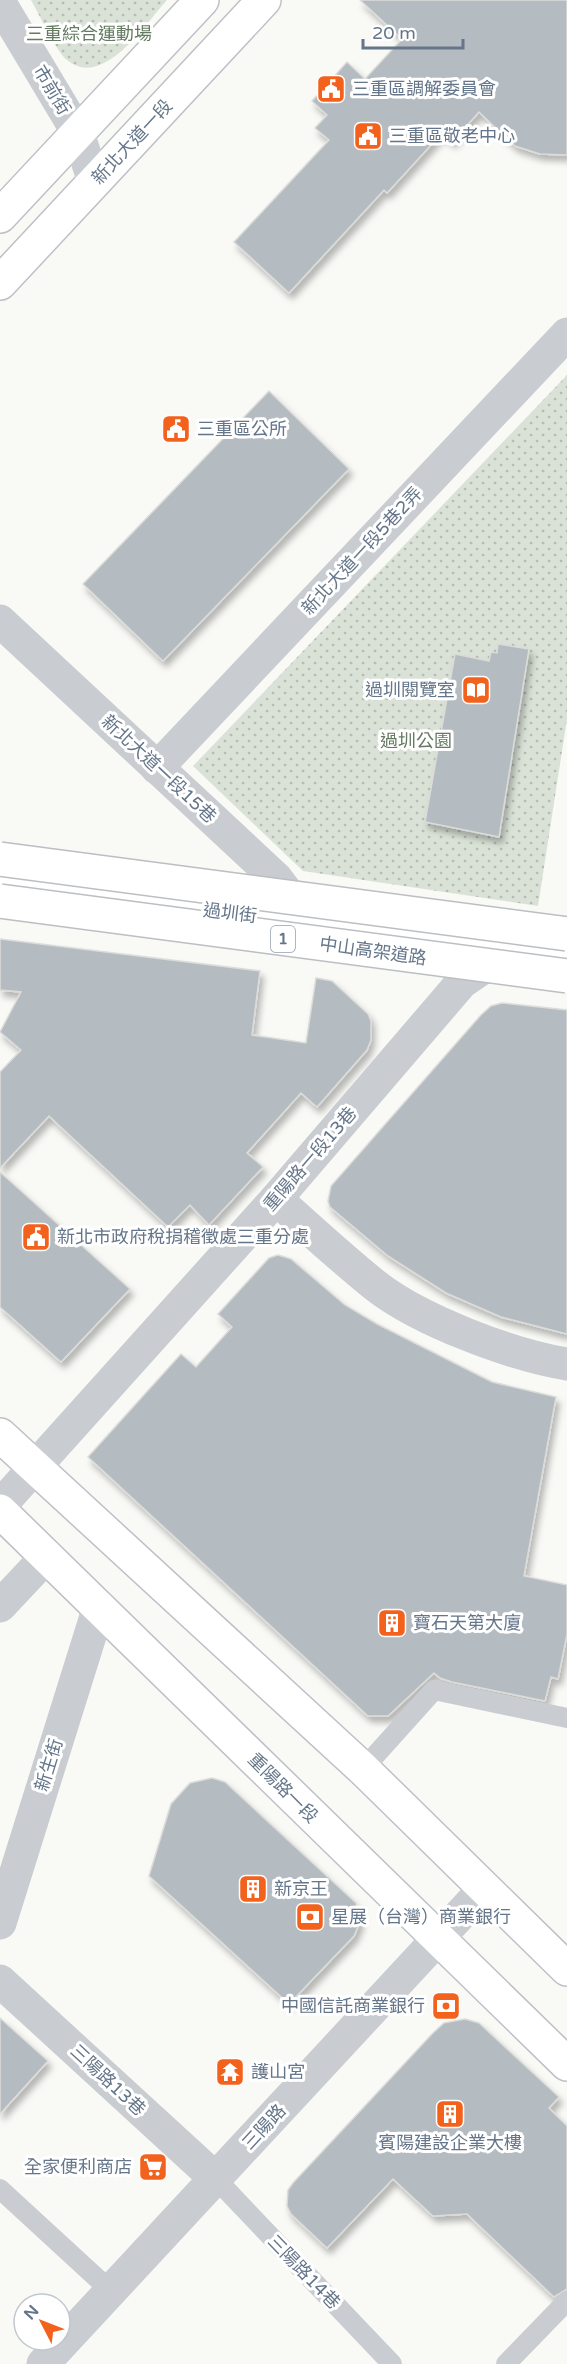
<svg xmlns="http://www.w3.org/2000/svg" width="567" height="2364" viewBox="0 0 567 2364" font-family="'Varela Round','Noto Sans TC',sans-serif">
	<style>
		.park { fill: url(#park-dots) }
		.building { fill: #b4bbc1; stroke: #dbdbd9; stroke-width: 1.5; filter: url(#shadow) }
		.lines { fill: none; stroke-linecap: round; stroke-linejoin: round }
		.secondary-casing { stroke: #bdc1c7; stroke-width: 36 }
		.primary-casing { stroke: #bcbfc4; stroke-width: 36 }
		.lane { stroke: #c9ccd0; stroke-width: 20 }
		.street { stroke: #c9ccd0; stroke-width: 33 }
		.secondary { stroke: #fff; stroke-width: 33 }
		.primary { stroke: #fff; stroke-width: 33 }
		.highway-bridge-casing { stroke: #bbbec2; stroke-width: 36; stroke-linecap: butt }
		.highway-bridge { stroke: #fff; stroke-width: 33 }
		.labels { text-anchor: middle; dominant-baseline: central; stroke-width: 6; stroke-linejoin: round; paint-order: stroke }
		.shield { fill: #fff; stroke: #939fad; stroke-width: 1.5 }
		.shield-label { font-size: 16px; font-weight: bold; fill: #65768a }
		.park-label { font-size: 18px; fill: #647b61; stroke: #fff }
		.poi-label { font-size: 18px; fill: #65768a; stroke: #fff; text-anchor: start }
		.street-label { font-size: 18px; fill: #65768a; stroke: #fff }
	</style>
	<defs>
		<pattern id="park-dots" width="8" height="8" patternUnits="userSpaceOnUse" patternTransform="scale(1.5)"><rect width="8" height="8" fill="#dae2d7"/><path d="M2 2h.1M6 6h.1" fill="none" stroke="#b4bcb4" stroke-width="1.8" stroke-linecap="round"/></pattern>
		<filter id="shadow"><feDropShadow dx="3.5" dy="6" stdDeviation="3" flood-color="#0004"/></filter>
	</defs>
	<rect width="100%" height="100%" fill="#f9f9f6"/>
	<g class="park">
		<path d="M31,0h136c-22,24 -64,90 -100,60 -11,-9 -28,-46 -36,-60z"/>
		<polygon points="567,375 567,719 538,906 303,871 193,766"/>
	</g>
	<g class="building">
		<polygon points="360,0 567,0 567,155 540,154 515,146 479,112 452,142 442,133 387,193 384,190 289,293 234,242 329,140 315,128 327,115 312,101 347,62 365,79 402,39"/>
		<polygon points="269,391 349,469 163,661 83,584"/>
		<polygon points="498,644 529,649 499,837 425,822 455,654 489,661 491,652 497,653"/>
		<polygon points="0,939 260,971 252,1035 306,1043 316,978 332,981 368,1014 371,1021 371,1040 367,1050 317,1107 301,1093 247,1153 263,1167 209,1225 190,1205 168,1227 49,1116 0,1168 0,1072 21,1050 0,1032 21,992 0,990"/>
		<polygon points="502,1003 567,1010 567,1334 501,1317 446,1293 388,1256 330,1207 328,1201 331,1186 481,1015 491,1006"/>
		<polygon points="0,1172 130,1289 61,1362 0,1307"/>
		<polygon points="278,1255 291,1259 345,1305 377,1324 492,1382 556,1397 524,1576 567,1585 567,1634 558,1679 551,1677 545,1701 452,1682 440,1678 434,1673 388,1716 368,1716 88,1457 181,1354 196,1367 232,1327 218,1314 269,1258"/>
		<polygon points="212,1778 225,1782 356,1903 360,1922 354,1936 289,2004 149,1876 171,1804 190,1783"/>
		<polygon points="0,2018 48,2061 0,2114"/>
		<polygon points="465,2019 479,2023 559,2097 549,2108 567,2126 567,2289 554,2297 467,2214 433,2216 393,2179 327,2248 291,2214 287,2206 288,2190 293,2183 433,2033 444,2023"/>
	</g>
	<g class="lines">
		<g class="secondary-casing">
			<g id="secondary">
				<polyline points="0,216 202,0"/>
				<polyline points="0,283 264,0"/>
				<polyline points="0,1435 363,1769 567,1969"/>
				<polyline points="0,1511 567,2064"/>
			</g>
		</g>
		<g class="primary-casing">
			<polyline id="primary" points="0,883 567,958"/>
		</g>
		<g class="lane">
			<polyline points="363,1769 434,1690 567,1718"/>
			<polyline points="216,2179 392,2364"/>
			<polyline points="0,2189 111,2291"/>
			<polyline points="506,2364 567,2301"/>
		</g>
		<g class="street">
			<polyline points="0,3 78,133 94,182"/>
			<polyline points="0,621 276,878 304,915"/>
			<polyline points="157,768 567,334"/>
			<path d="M276,1199c33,29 66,60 100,87 45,35 136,69 191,78"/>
			<polyline points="0,1506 276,1199 462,982 503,954"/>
			<polyline points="0,1606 47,1556"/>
			<polyline points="0,1923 99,1607"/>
			<polyline points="0,1981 216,2179"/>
			<polyline points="43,2364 484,1889"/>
		</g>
		<use href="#secondary" class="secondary"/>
		<use href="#primary" class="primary"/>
		<g class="highway-bridge-casing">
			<g id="highway-bridge">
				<polyline points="0,859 567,934"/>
				<polyline points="0,901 567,976"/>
			</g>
		</g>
		<use href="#highway-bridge" class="highway-bridge"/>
	</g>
	<defs>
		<g id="civic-square" transform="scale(1.5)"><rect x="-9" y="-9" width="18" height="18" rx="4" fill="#f3621d" stroke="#fff"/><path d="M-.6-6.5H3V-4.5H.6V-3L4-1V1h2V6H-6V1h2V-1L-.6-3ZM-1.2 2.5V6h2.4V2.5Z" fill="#fff"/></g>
		<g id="library-square" transform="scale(1.5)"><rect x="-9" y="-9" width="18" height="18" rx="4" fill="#f3621d" stroke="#fff"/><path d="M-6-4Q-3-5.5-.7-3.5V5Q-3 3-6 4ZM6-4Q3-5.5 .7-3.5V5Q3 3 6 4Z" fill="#fff"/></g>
		<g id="building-square" transform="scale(1.5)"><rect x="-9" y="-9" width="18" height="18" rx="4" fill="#f3621d" stroke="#fff"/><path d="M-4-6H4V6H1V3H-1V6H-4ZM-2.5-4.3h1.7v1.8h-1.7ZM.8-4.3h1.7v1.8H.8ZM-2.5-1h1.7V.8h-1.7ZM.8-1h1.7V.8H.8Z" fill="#fff"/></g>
		<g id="bank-square" transform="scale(1.5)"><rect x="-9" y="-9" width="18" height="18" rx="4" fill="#f3621d" stroke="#fff"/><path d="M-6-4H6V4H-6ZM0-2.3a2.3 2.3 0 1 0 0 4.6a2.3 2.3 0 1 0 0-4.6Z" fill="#fff"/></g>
		<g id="temple-square" transform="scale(1.5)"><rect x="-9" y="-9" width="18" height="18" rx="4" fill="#f3621d" stroke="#fff"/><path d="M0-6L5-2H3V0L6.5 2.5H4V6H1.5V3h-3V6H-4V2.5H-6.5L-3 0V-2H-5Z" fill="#fff"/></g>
		<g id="supermarket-square" transform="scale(1.5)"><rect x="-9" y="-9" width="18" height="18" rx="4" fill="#f3621d" stroke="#fff"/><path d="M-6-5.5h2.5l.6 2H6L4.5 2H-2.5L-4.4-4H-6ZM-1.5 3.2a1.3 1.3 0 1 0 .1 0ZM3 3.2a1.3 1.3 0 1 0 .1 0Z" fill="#fff"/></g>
	</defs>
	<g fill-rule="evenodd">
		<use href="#civic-square" x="331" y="89"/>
		<use href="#civic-square" x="368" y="136"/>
		<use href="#civic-square" x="176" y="429"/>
		<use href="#library-square" x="476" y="690"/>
		<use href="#civic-square" x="36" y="1237"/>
		<use href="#building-square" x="392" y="1623"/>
		<use href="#building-square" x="253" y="1889"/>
		<use href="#bank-square" x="310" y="1917"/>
		<use href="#bank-square" x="446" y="2006"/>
		<use href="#temple-square" x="230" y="2072"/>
		<use href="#building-square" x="450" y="2114"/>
		<use href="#supermarket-square" x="153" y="2167"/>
	</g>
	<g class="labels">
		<rect class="shield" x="271" y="926" width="24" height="26" rx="4.5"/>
		<g class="shield-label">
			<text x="283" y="939">1</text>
		</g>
		<g class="park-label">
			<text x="89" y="34">三重綜合運動場</text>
			<text x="416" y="741">過圳公園</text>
		</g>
		<g class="poi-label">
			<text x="352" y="89">三重區調解委員會</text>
			<text x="389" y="136">三重區敬老中心</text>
			<text x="197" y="429">三重區公所</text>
			<text x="455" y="690" text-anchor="end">過圳閱覽室</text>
			<text x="57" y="1237">新北市政府稅捐稽徵處三重分處</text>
			<text x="413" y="1623">寶石天第大廈</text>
			<text x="274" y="1889">新京王</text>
			<text x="331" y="1917">星展（台灣）商業銀行</text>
			<text x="425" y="2006" text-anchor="end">中國信託商業銀行</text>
			<text x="251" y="2072">護山宮</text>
			<text x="450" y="2143" text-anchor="middle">賓陽建設企業大樓</text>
			<text x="132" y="2167" text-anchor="end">全家便利商店</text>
		</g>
		<g class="street-label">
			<text transform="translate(52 90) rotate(59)">市前街</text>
			<text transform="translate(132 142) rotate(-47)">新北大道一段</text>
			<text transform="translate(362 551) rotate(-47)">新北大道一段5巷2弄</text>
			<text transform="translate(159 769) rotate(43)">新北大道一段15巷</text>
			<text transform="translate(230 913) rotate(7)">過圳街</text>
			<text transform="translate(373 951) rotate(8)">中山高架道路</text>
			<text transform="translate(310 1159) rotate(-49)">重陽路一段13巷</text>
			<text transform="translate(49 1765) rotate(-73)">新生街</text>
			<text transform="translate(283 1788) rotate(45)">重陽路一段</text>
			<text transform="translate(108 2080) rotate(43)">三陽路13巷</text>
			<text transform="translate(264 2127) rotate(-47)">三陽路</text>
			<text transform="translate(304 2272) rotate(46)">三陽路14巷</text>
		</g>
	</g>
	<g transform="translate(42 2322) rotate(312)"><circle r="28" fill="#ffffff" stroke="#c1c8d0" stroke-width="1.5"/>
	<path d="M0-4.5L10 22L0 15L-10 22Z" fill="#f3621d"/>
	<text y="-9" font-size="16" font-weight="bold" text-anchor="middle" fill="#65768a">N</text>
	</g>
	<path d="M363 39v9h100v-9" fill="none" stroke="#65768a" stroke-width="3"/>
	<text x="372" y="39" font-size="18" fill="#65768a" stroke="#ffffff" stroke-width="4.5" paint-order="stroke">20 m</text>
</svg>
